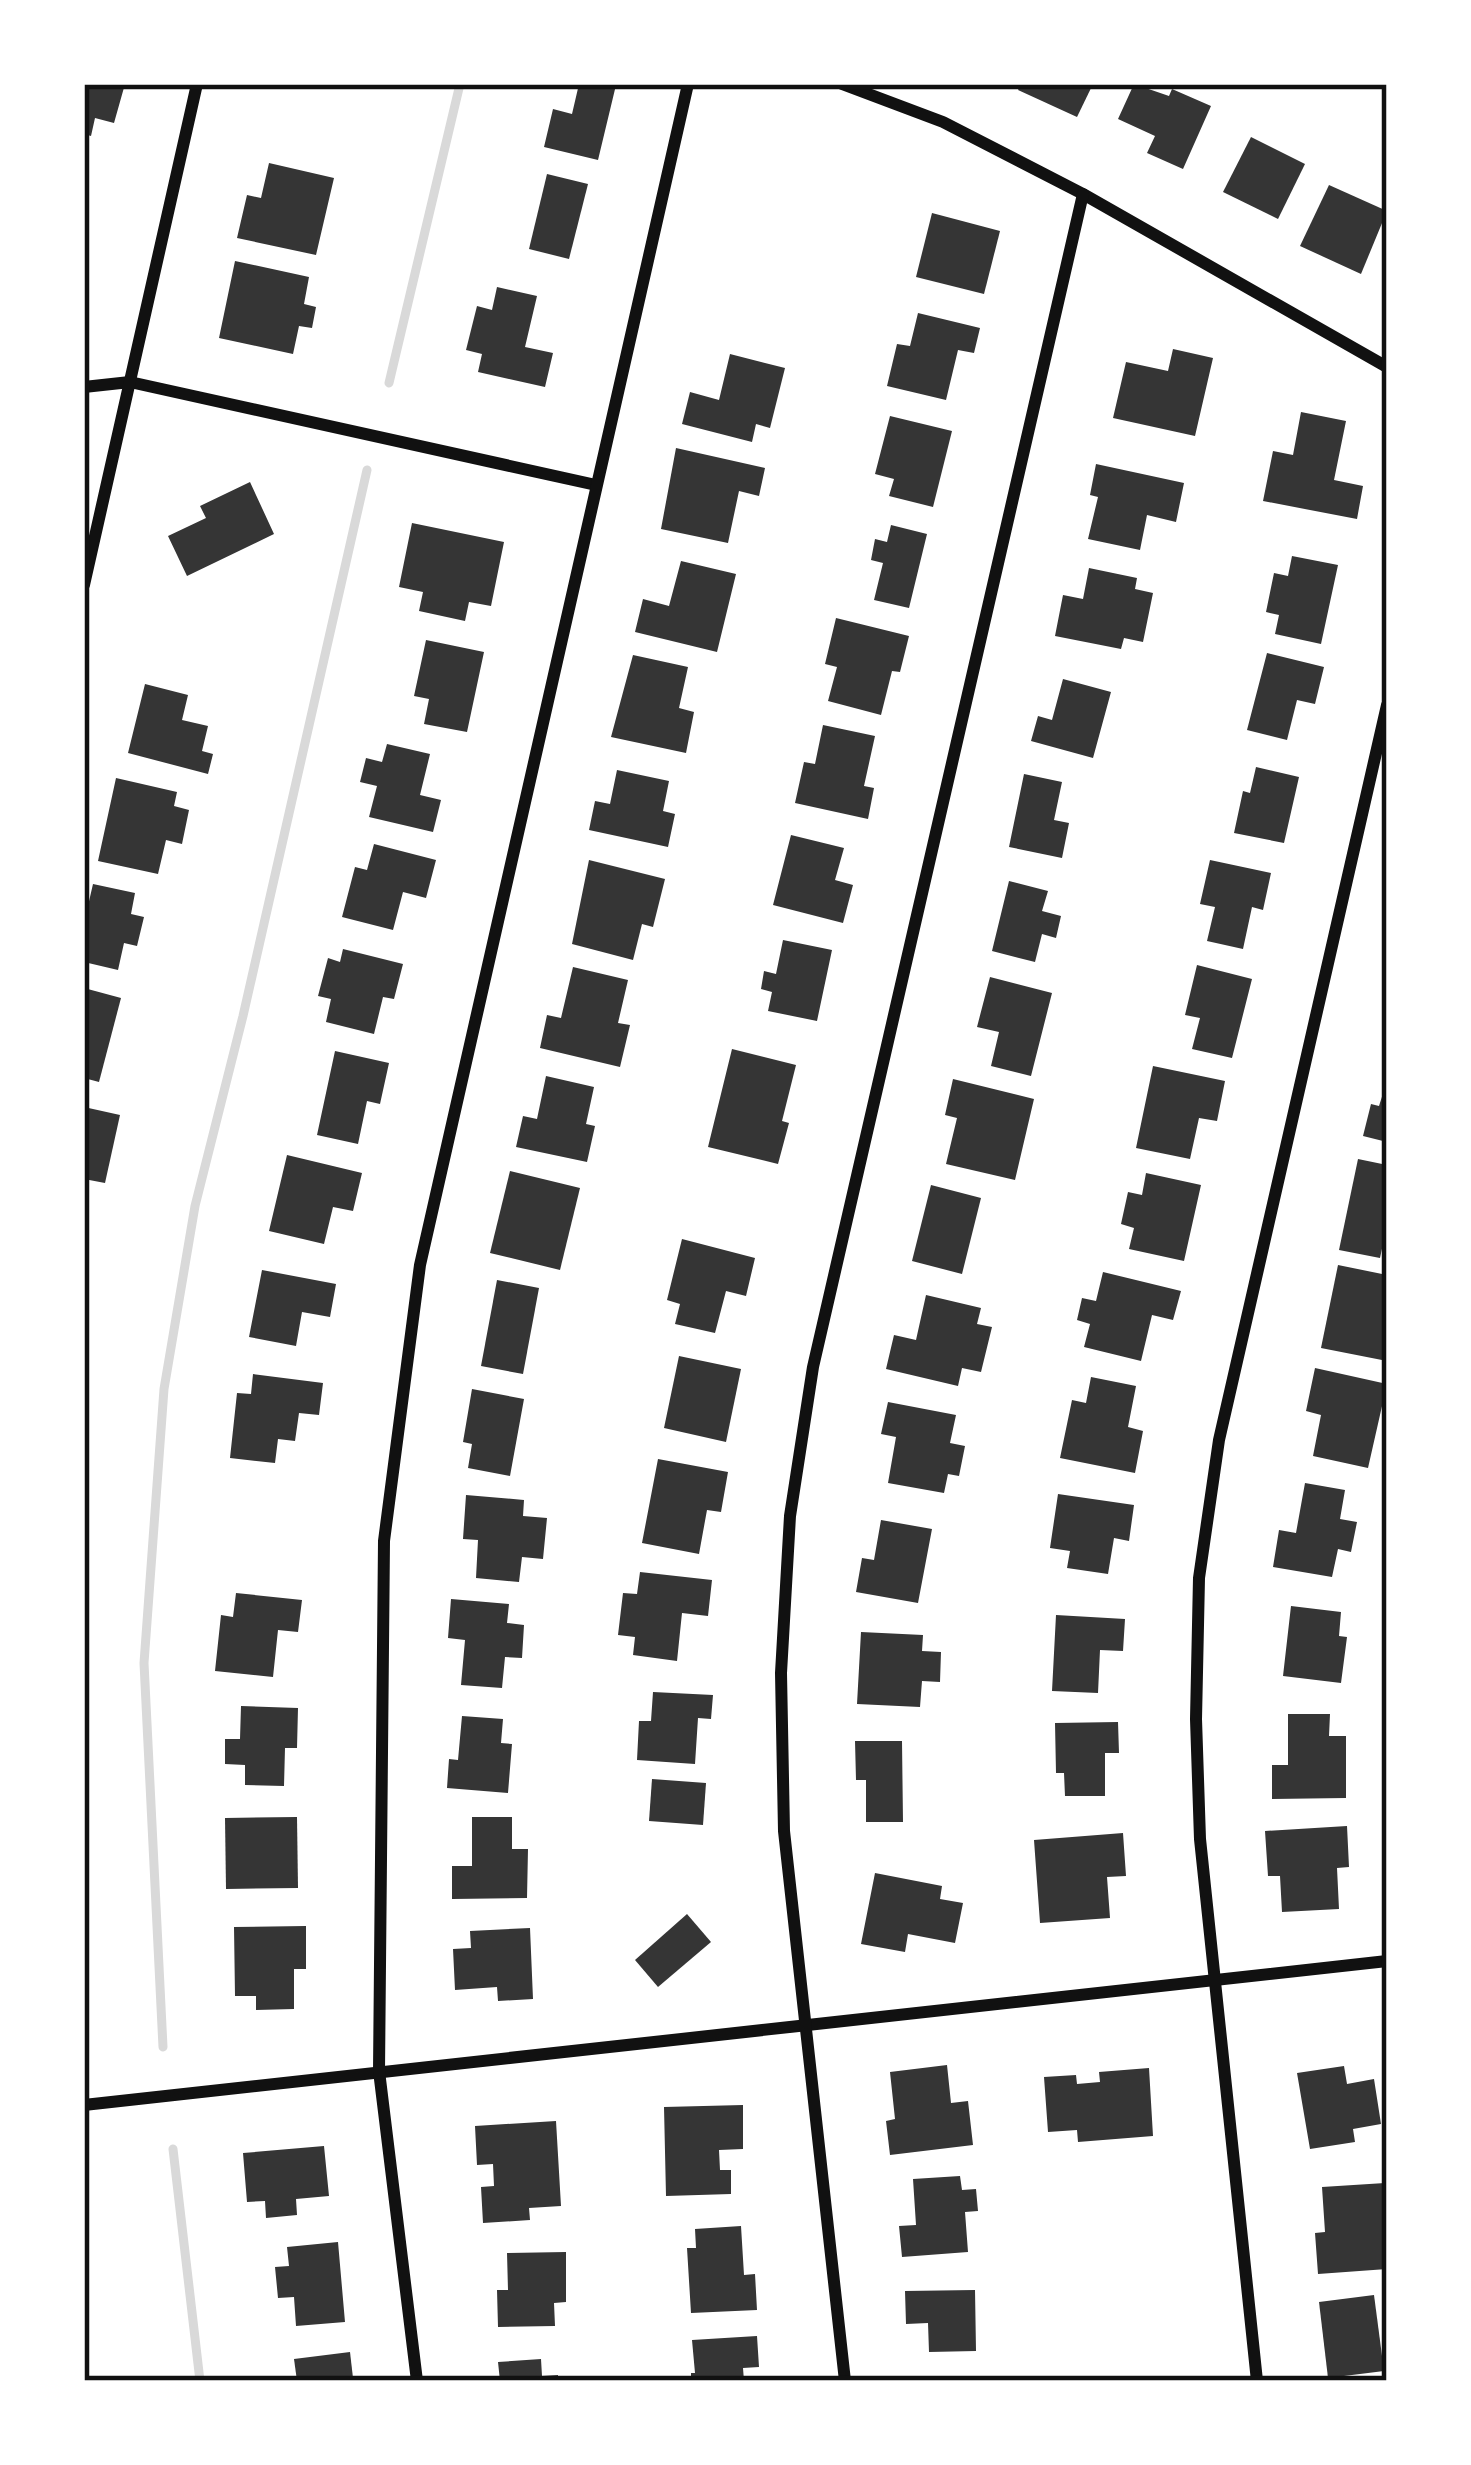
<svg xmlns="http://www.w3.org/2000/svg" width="1471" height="2465" viewBox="0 0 1471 2465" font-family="'IBM Plex Serif',serif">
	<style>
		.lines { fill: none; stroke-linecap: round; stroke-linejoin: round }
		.stream { stroke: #d9d9d9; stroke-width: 9 }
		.building { fill: #353535 }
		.minor { stroke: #111; stroke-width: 12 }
		.neatline { fill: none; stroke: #111; stroke-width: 4.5 }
	</style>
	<rect width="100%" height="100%" fill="#fff"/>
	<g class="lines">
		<g class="stream">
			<polyline points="389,383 460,84"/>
			<polyline points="163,2047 144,1663 164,1389 195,1206 243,1016 367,470"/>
			<polyline points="173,2149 200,2381"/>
		</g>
	</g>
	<g class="building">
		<polygon points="84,84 125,84 114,123 95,118 91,136 84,134"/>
		<polygon points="579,84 616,85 598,160 544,147 553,109 572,114"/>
		<polygon points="1021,84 1093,84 1077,117 1018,90"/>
		<polygon points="1134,84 1169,96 1172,89 1211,106 1183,169 1147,153 1155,136 1118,119"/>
		<polygon points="1251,137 1305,164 1278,219 1223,192"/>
		<polygon points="269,163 334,178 316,255 237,238 247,195 261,198"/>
		<polygon points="547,174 588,184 569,259 529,249"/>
		<polygon points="1329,185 1387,211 1361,274 1300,246"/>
		<polygon points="932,213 1000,231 984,294 916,277"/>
		<polygon points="235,261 309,277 304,304 316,307 312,328 299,326 293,354 219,338"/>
		<polygon points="497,287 537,296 525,347 553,353 545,387 478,372 482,354 466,350 477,306 492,310"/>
		<polygon points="918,313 980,328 974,353 958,350 946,400 887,386 897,344 910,346"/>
		<polygon points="1173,349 1213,358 1195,436 1113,418 1126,362 1168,371"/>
		<polygon points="730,354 785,368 770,428 756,424 752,442 682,424 690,392 719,400"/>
		<polygon points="1301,412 1346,421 1334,480 1363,486 1357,519 1263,501 1273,451 1293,455"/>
		<polygon points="890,416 952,431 933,507 889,496 894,479 875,474"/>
		<polygon points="676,448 765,468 759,496 739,491 728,543 661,529"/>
		<polygon points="1096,464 1184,483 1176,522 1147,515 1140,550 1088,539 1098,497 1090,495"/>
		<polygon points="250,482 274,534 187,576 168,536 206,518 200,506"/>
		<polygon points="412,523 504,542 491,606 469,602 465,621 419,611 423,592 399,587"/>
		<polygon points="891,525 927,534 909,608 874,600 883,563 871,560 875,539 887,542"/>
		<polygon points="1292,556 1338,565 1321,644 1275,634 1279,615 1266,612 1274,573 1288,576"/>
		<polygon points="681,561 736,574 717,652 635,632 643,599 669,606"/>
		<polygon points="1089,568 1137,578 1135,589 1153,593 1143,642 1124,638 1121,649 1055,636 1063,595 1083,599"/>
		<polygon points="836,618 909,636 900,672 892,671 881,715 828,701 837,667 825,664"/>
		<polygon points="426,640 484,652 467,732 424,724 429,699 414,696"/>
		<polygon points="1267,653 1324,667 1315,704 1297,700 1287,740 1247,730"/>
		<polygon points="633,655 688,667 679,708 694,712 686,753 611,737"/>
		<polygon points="1063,679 1111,692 1093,758 1031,741 1038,716 1052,720"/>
		<polygon points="145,684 188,695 182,720 208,726 202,751 213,754 208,774 128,753"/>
		<polygon points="823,725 875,736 864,786 874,788 868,819 795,803 804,762 815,764"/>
		<polygon points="387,744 430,754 420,795 441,800 433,832 369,817 377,786 360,782 366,758 382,762"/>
		<polygon points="1256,767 1299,777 1284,843 1234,833 1243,791 1250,793"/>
		<polygon points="617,770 669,781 663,811 675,814 668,847 589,830 595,801 610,804"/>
		<polygon points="1024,774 1062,782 1054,820 1069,823 1062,858 1009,847"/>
		<polygon points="116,778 177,792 174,806 189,810 182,844 166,840 158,874 98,861"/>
		<polygon points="791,835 844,848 835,880 853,885 843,923 773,905"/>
		<polygon points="374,844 436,860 426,898 403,892 393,930 342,917 355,867 367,870"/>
		<polygon points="589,860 665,879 653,927 642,924 633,960 572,944"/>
		<polygon points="1210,860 1271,873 1263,910 1252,907 1243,949 1207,941 1215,907 1200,904"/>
		<polygon points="1009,881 1048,891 1042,911 1061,916 1056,938 1042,934 1035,962 992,951"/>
		<polygon points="93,884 135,893 131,914 144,917 137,946 124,943 118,970 84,962 84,923"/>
		<polygon points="783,940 832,950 817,1021 768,1011 772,992 761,989 764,971 776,974"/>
		<polygon points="343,949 403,964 394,999 383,997 374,1034 326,1022 331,999 318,996 328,958 340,962"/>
		<polygon points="1197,965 1252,979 1232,1058 1192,1049 1200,1018 1185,1015"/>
		<polygon points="573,967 628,980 618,1023 630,1025 620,1067 540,1048 547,1015 561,1018"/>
		<polygon points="990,977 1052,993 1031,1076 991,1066 999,1032 977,1027"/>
		<polygon points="84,988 121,998 99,1082 84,1078"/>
		<polygon points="732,1049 796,1065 782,1121 789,1123 778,1164 708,1147"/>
		<polygon points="335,1051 389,1063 380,1104 367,1101 358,1144 317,1135"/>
		<polygon points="1153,1066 1225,1081 1217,1121 1199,1118 1190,1159 1136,1148"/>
		<polygon points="546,1076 594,1087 586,1124 595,1126 587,1162 516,1147 523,1116 537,1119"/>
		<polygon points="953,1079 1034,1099 1015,1180 946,1164 957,1118 945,1115"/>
		<polygon points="1387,1081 1387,1142 1363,1136 1371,1104 1379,1106"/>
		<polygon points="84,1107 120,1115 105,1183 84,1179"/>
		<polygon points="287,1155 362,1173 353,1211 333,1207 324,1244 269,1231"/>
		<polygon points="1358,1159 1387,1165 1387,1225 1380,1258 1339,1250"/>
		<polygon points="510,1171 580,1188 560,1270 490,1253"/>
		<polygon points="1146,1173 1201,1185 1184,1261 1129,1249 1134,1228 1121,1224 1128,1192 1142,1195"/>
		<polygon points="931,1185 981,1198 962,1274 912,1261"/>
		<polygon points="682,1239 755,1258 746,1296 726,1291 715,1333 675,1324 680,1304 667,1300"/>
		<polygon points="1338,1265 1387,1275 1387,1361 1321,1348"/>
		<polygon points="262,1270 336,1284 330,1317 302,1312 296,1346 249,1337"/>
		<polygon points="1103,1272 1181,1291 1173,1320 1152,1315 1141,1361 1084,1347 1090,1324 1077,1320 1082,1298 1096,1301"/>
		<polygon points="497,1280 539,1288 523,1374 481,1366"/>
		<polygon points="926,1295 981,1308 977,1324 992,1327 981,1372 962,1368 958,1386 886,1369 894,1335 916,1340"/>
		<polygon points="679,1356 741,1369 726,1442 664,1428"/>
		<polygon points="1315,1368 1387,1384 1368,1468 1313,1456 1321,1415 1306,1411"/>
		<polygon points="253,1374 323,1383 319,1415 299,1413 295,1441 278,1439 275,1463 230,1458 237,1393 251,1394"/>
		<polygon points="1091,1377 1136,1386 1128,1427 1143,1431 1135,1473 1060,1458 1072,1400 1086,1403"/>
		<polygon points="472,1389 524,1399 510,1476 468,1468 472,1444 463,1442"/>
		<polygon points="888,1402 956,1415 950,1443 965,1446 959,1476 948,1474 944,1493 888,1483 896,1437 881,1434"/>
		<polygon points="658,1459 728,1472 721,1512 707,1510 699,1554 642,1543"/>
		<polygon points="1305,1483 1345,1490 1340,1519 1357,1522 1351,1552 1338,1549 1332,1577 1273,1567 1279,1530 1296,1533"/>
		<polygon points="1058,1494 1134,1505 1129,1541 1114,1538 1108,1574 1067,1568 1070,1551 1050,1548"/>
		<polygon points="466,1495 524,1500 523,1516 547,1518 543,1559 522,1557 519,1582 476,1578 478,1540 463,1539"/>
		<polygon points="881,1520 932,1529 918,1603 856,1592 862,1558 874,1560"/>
		<polygon points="640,1572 712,1580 708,1616 682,1613 677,1661 633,1655 635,1637 618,1635 623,1593 637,1594"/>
		<polygon points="236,1593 302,1600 298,1632 278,1630 273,1677 215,1671 221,1615 233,1617"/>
		<polygon points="451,1599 509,1604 507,1623 524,1625 522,1658 505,1657 502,1688 461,1685 465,1640 448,1638"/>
		<polygon points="1291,1606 1341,1612 1339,1636 1347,1637 1341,1683 1283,1676"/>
		<polygon points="1056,1615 1125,1619 1123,1651 1100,1650 1098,1693 1052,1691"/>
		<polygon points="861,1632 923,1635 922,1651 941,1652 940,1682 922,1681 920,1707 857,1704"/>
		<polygon points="653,1692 713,1695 711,1719 698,1718 695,1764 637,1760 639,1721 651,1721"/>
		<polygon points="241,1706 298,1708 297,1748 285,1748 284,1786 245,1785 245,1765 225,1764 225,1739 240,1739"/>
		<polygon points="1288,1714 1330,1714 1329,1736 1346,1736 1346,1798 1272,1799 1272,1765 1288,1765"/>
		<polygon points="462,1716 503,1719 501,1743 512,1744 508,1793 447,1788 449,1759 458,1760"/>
		<polygon points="1118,1722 1119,1753 1105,1753 1105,1796 1065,1796 1064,1773 1056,1773 1055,1723"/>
		<polygon points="855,1741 902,1741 903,1822 866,1822 866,1780 856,1780"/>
		<polygon points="652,1779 706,1783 703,1825 649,1821"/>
		<polygon points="297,1817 298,1888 226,1889 225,1818"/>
		<polygon points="472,1817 512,1817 512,1849 528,1849 527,1898 452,1899 452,1866 472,1866"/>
		<polygon points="1347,1826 1349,1867 1337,1868 1339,1909 1282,1912 1280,1876 1268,1876 1265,1831"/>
		<polygon points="1123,1833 1126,1876 1107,1877 1110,1918 1040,1923 1034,1840"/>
		<polygon points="875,1873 942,1886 940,1899 963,1903 955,1943 908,1934 905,1952 861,1944"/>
		<polygon points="687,1914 711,1942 658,1987 635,1960"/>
		<polygon points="306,1926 306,1969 294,1969 294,2009 256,2010 256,1996 235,1996 234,1927"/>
		<polygon points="530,1928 533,1999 498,2001 497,1987 455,1990 453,1949 471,1948 470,1931"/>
		<polygon points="947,2065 951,2103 968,2101 973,2145 890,2155 886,2121 895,2119 890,2072"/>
		<polygon points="1344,2066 1347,2084 1374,2079 1381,2124 1353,2129 1355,2142 1310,2149 1297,2073"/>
		<polygon points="1149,2068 1153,2136 1078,2142 1077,2130 1048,2132 1044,2077 1076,2075 1077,2084 1100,2082 1099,2072"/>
		<polygon points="743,2105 743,2149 719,2150 720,2170 731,2170 731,2194 666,2196 664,2107"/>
		<polygon points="556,2121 561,2206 529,2208 530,2220 483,2223 481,2187 494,2186 493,2164 477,2165 475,2126"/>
		<polygon points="324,2146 329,2196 296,2199 297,2215 266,2218 265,2201 247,2202 243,2153"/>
		<polygon points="960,2176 962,2190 976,2189 978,2211 965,2212 968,2252 902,2257 899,2226 916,2225 913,2179"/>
		<polygon points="1385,2183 1387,2269 1318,2274 1315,2233 1325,2232 1322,2187"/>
		<polygon points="741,2226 744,2275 755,2274 757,2310 691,2313 687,2248 696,2248 695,2229"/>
		<polygon points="338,2242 345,2322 296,2326 294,2297 278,2298 275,2267 289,2266 287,2247"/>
		<polygon points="566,2252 566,2302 554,2303 555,2326 498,2327 497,2290 508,2290 507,2253"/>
		<polygon points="975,2290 976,2351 929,2352 928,2323 906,2324 905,2291"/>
		<polygon points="1374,2295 1384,2371 1328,2378 1319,2302"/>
		<polygon points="757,2336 759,2367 743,2368 744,2381 691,2381 691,2373 695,2373 692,2340"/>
		<polygon points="350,2352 353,2378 297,2381 294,2359"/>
		<polygon points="541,2359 542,2376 558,2375 558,2381 500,2381 498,2362"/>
	</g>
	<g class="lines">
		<g class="minor">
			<polyline points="842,84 943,122 1083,194 1387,367"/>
			<polyline points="84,387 130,382 596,485"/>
			<polyline points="84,585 197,84"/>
			<polyline points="84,2105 1387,1961"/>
			<polyline points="417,2381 379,2071 384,1541 420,1265 688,84"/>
			<polyline points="845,2381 784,1831 781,1673 790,1516 813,1367 1083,194"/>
			<polyline points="1257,2381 1200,1839 1196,1719 1199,1578 1219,1440 1387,705"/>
		</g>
	</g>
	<rect width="1471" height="2465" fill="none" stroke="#ffffff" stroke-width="174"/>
	<rect x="87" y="87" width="1297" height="2291" class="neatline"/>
</svg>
